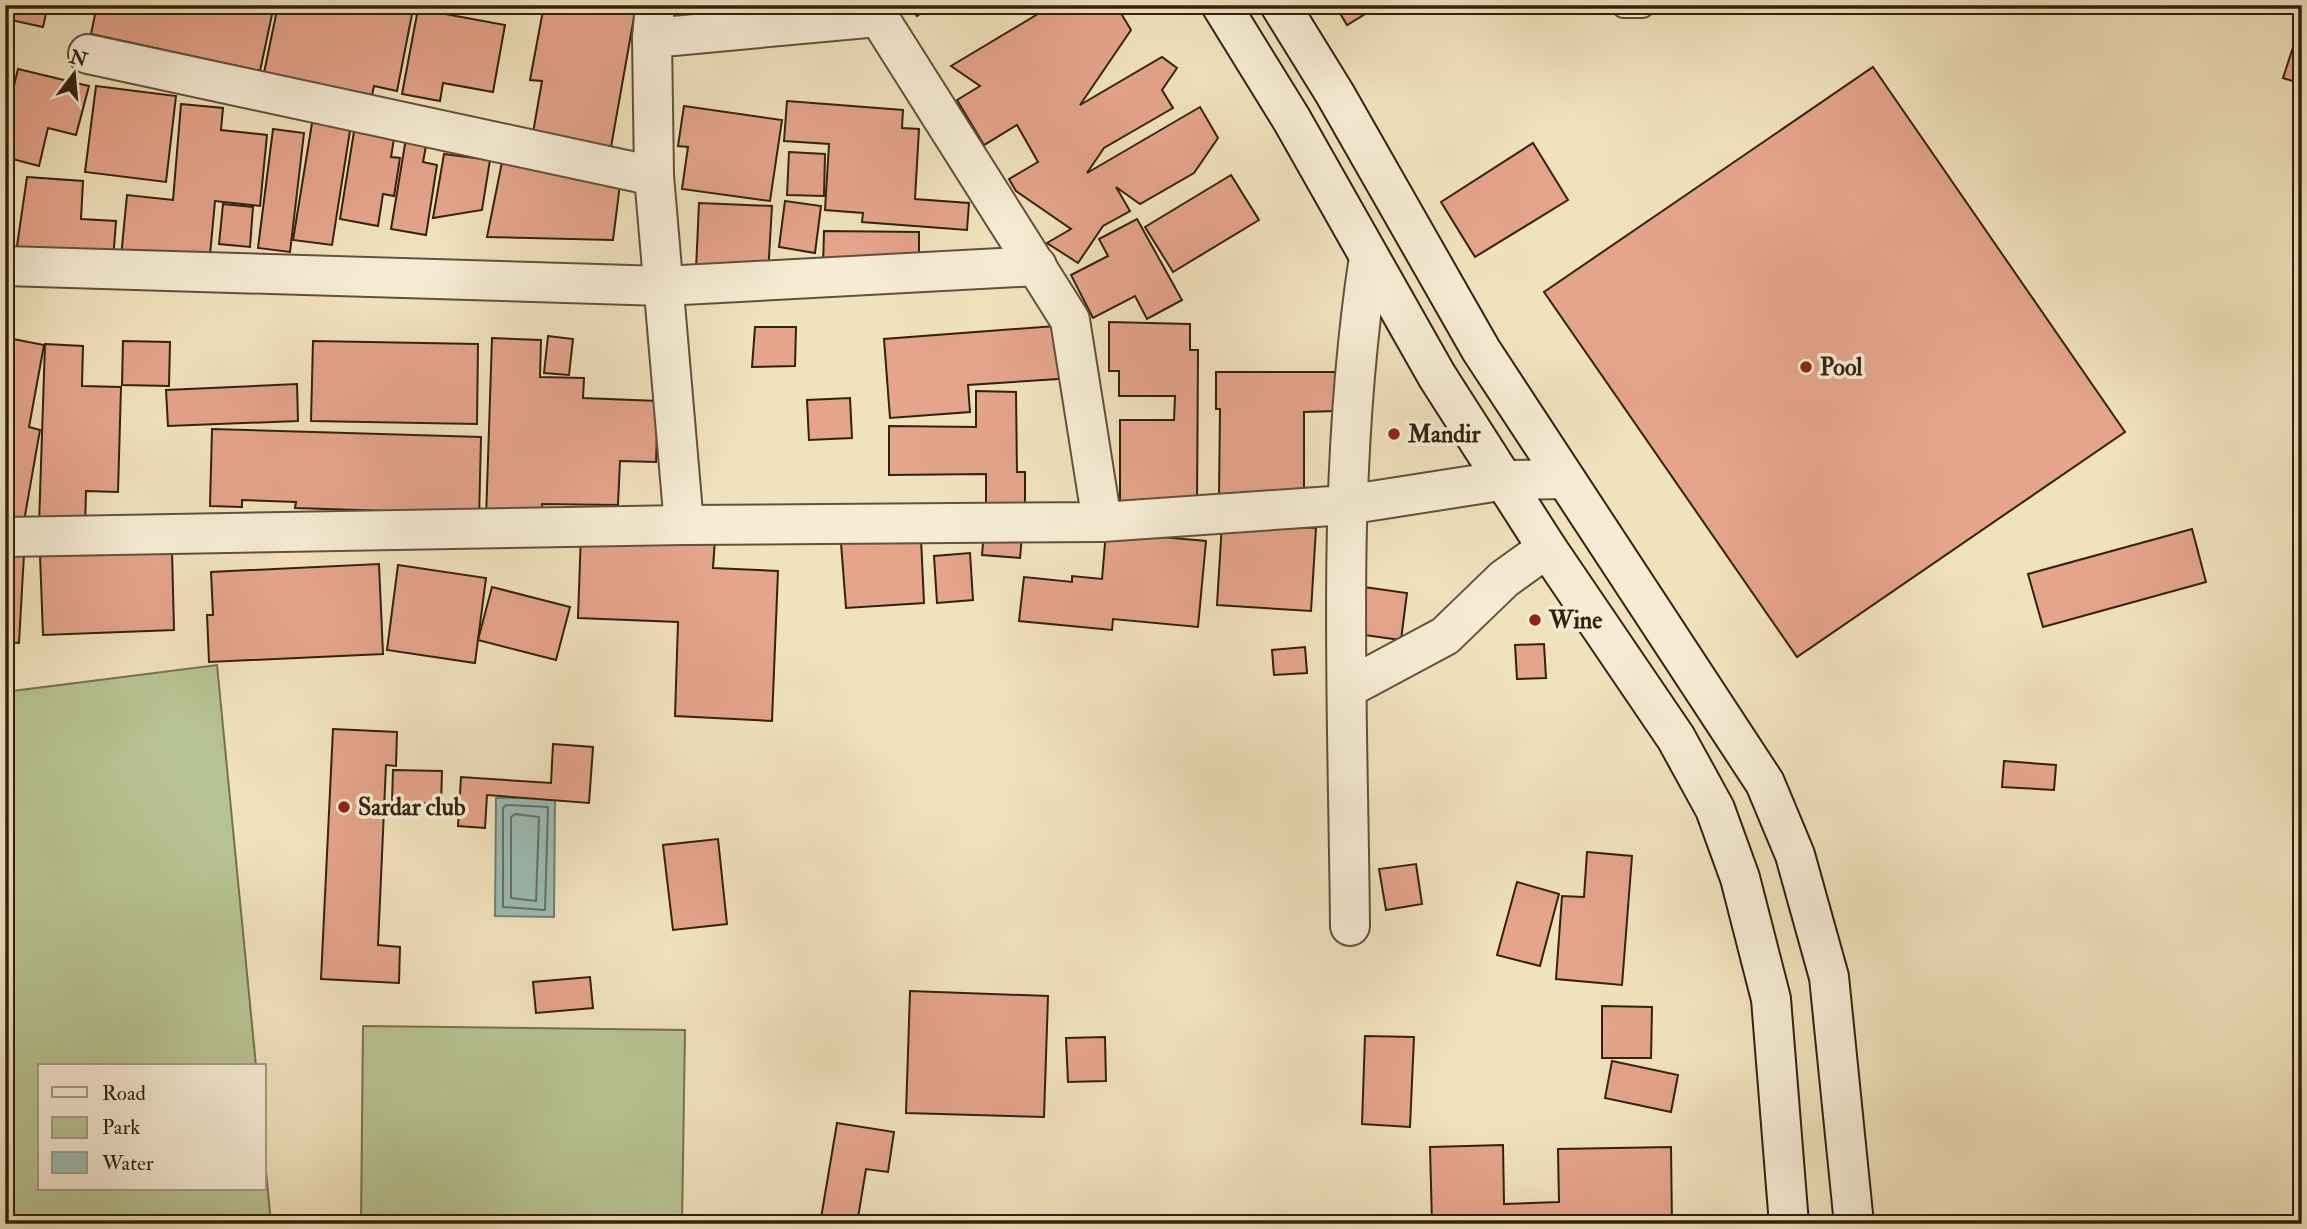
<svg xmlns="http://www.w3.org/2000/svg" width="2307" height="1229" viewBox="0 0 2307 1229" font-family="'IM FELL Double Pica',serif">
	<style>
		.green { fill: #b8c393; stroke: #767251; stroke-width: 2 }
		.water { fill: #9bbdb6; stroke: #717f73; stroke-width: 2 }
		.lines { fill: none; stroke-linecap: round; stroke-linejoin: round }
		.shore { stroke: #676f62; stroke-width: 2 }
		.building { fill: #e5a48c; stroke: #33210f; stroke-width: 2 }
		.lane-casing { stroke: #62513b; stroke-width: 28 }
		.street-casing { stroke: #62513b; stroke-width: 42 }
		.secondary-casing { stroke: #33210f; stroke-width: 42 }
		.lane { stroke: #f6ecd5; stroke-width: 24 }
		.street { stroke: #f6ecd5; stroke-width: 38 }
		.secondary { stroke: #f6ecd5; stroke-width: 38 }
		.poi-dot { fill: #8f2418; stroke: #f6ecd5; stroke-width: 2.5 }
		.labels { text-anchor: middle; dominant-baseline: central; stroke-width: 7; stroke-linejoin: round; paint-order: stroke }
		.poi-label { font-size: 24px; font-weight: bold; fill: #33210f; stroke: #f6ecd5; text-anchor: start }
	</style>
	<rect width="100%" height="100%" fill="#f1e2be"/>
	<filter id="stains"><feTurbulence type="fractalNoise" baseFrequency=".00286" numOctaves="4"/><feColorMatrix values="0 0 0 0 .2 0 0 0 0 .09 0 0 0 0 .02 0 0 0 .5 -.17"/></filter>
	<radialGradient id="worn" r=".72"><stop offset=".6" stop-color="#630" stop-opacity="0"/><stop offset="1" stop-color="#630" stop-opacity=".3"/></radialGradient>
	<g class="green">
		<polygon points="630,5 857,5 859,8 626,25"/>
		<polygon points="217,665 256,1066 40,1066 40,1189 264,1189 264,1149 271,1224 5,1224 5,692"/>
		<polygon points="363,1026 685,1030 682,1224 361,1224"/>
	</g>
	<polygon class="water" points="496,798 555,798 554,917 495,916"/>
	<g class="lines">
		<g class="shore">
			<polygon points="506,805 548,807 545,910 503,907 503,808"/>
			<polygon points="515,814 539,817 536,901 511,898 511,817"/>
		</g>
	</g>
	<g class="building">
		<polygon points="14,5 48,5 43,27 11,20"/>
		<polygon points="97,5 274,5 260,71 91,34"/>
		<polygon points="278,5 392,5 413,9 397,91 374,86 372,95 264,73"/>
		<polygon points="544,5 636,6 611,147 533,133 542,81 530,80"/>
		<polygon points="908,5 931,5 917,16"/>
		<polygon points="1053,5 1116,5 1131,30 1080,105 1162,57 1177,68 1162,90 1173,108 1104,148 1087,173 1200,107 1218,138 1194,173 1140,204 1116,187 1130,211 1103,226 1078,263 1047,243 1071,229 1016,191 1009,179 1038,162 1017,125 984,145 957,100 980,86 951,66"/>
		<polygon points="1335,5 1380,5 1347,25"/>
		<polygon points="418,9 505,25 493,92 443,83 440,101 402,94"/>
		<polygon points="2299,29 2302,30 2302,84 2283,78"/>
		<polygon points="1873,67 2125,432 1797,657 1544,292"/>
		<polygon points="18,69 89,86 76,135 48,128 39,166 5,157 5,123"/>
		<polygon points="96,86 176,96 166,182 85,172"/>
		<polygon points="787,101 903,110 902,128 919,129 915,199 969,203 967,230 862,222 863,213 825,210 829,144 784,141"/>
		<polygon points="181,104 223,108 221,130 267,135 260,206 215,201 209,266 121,257 127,195 173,200"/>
		<polygon points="684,106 782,120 770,201 682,189 688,147 678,146"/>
		<polygon points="314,111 352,118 332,245 293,240"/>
		<polygon points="356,119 396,126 391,157 400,158 394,196 383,194 378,226 340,219"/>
		<polygon points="273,129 304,133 290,252 258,248"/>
		<polygon points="407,132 428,135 423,162 437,165 426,235 391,229"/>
		<polygon points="1533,143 1568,200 1475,257 1441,202"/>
		<polygon points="504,152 621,176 613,240 487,237"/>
		<polygon points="789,152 825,154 824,196 787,195"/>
		<polygon points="444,154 490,160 482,210 433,218"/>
		<polygon points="1231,175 1259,220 1173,272 1145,227"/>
		<polygon points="27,177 83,181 81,219 116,221 113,261 16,253"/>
		<polygon points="785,201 821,206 815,253 779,247"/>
		<polygon points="699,203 772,206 768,274 696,270"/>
		<polygon points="223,204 253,207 250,247 219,244"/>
		<polygon points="1137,219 1182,300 1147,319 1135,296 1093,318 1071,275 1108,256 1099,239"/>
		<polygon points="824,231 919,232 919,270 823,268"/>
		<polygon points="1109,322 1190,324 1190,350 1198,350 1197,506 1120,505 1120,420 1174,420 1175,396 1119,396 1119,371 1109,371"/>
		<polygon points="1069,325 1073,378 968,385 970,412 890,418 884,339"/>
		<polygon points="755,327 796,327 795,366 752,367"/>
		<polygon points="548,336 573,339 569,375 544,373"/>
		<polygon points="8,338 44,345 29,427 40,430 23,527 5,523"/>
		<polygon points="492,338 541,340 540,377 584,378 583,398 658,401 656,462 620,461 618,505 542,504 542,521 486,519"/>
		<polygon points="123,341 170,342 169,386 122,385"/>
		<polygon points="313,341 478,344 477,424 311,421"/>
		<polygon points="45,344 83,346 82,386 121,387 118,492 86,491 85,527 39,525"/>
		<polygon points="1216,372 1336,372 1336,411 1304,412 1304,496 1219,495 1220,409 1216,409"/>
		<polygon points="297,384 298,421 168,426 166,390"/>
		<polygon points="976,391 1016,392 1017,472 1025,472 1025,507 986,507 986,474 889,475 889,426 976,427"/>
		<polygon points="850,398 852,438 809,440 807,400"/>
		<polygon points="212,429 481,437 479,520 390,511 295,508 296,502 242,500 242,507 210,506"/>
		<polygon points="1222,523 1316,528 1311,611 1217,605"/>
		<polygon points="2192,529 2206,582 2043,627 2028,574"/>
		<polygon points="984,532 1022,535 1020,558 982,555"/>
		<polygon points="1106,532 1206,541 1198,627 1113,619 1112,630 1019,621 1024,577 1072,582 1072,576 1102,579"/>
		<polygon points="581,533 715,539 713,568 778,571 772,721 675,716 678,622 578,618"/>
		<polygon points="921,538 924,603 846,608 841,543"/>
		<polygon points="172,550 174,630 43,635 40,555"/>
		<polygon points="5,553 24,554 19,643 5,642"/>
		<polygon points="970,553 973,600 937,603 934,556"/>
		<polygon points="379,564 383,654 209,662 207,615 213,615 211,572"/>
		<polygon points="398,565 486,578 475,663 387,650"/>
		<polygon points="492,587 570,607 556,660 478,640"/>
		<polygon points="1364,587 1407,593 1401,640 1357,634"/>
		<polygon points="1544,644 1546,678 1517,679 1515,645"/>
		<polygon points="1305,647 1307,673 1274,675 1272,650"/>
		<polygon points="333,729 397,732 396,766 386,765 378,945 400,947 399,983 321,979"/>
		<polygon points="553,744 593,747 589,803 487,795 485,828 458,826 461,777 551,783"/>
		<polygon points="2004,761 2056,765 2054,790 2002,787"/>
		<polygon points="393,770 442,771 441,804 392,802"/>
		<polygon points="718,839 727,924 673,930 663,845"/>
		<polygon points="1587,852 1632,856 1622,985 1556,979 1562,896 1584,897"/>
		<polygon points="1416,864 1422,904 1386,910 1379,869"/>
		<polygon points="1517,882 1559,894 1540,966 1497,955"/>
		<polygon points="590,977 593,1008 536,1013 533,982"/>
		<polygon points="910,991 1048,996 1044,1117 906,1113"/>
		<polygon points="1602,1006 1652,1007 1651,1058 1602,1058"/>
		<polygon points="1365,1036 1414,1037 1410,1127 1362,1124"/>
		<polygon points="1105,1037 1106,1081 1068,1082 1066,1038"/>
		<polygon points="1612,1061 1678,1075 1671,1112 1605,1098"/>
		<polygon points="837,1123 894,1132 888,1172 866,1169 857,1224 820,1224"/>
		<polygon points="1503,1145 1504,1204 1559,1202 1558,1149 1671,1147 1672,1224 1432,1224 1430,1147"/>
	</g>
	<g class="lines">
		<g class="lane-casing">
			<polyline id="lane" points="1624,5 1642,5"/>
		</g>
		<g class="street-casing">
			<g id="street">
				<polyline points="655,5 652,38 654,176 684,525"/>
				<polyline points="871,5 1070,320 1102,522"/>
				<polyline points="652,38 878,17"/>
				<polyline points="88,54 654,176"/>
				<polyline points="5,266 663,286 1037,266"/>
				<polyline points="5,537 684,525 1102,522 1346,505 1506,480 1565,479"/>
				<polyline points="1348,688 1445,636 1504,579 1547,548"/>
				<path d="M1350,926c-2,-223 -15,-448 19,-669"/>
			</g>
		</g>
		<g class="secondary-casing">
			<g id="secondary">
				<polyline points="1221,5 1292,120 1437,376 1547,548 1676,738 1715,809 1740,878 1771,999 1789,1224"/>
				<polyline points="1280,5 1335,94 1481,350 1765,783 1795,855 1829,977 1854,1224"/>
			</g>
		</g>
		<use href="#lane" class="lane"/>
		<use href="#street" class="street"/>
		<use href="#secondary" class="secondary"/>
	</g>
	<g class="poi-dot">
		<circle cx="1806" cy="367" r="7"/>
		<circle cx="1394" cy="434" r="7"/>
		<circle cx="1535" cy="620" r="7"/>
		<circle cx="344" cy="807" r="7"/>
	</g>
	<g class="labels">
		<g class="poi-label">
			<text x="1820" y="367">Pool</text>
			<text x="1408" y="434">Mandir</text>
			<text x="1549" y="620">Wine</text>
			<text x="358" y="807">Sardar club</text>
		</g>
	</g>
	<rect width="2307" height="1229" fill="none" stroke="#f1e2be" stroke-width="28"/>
	<rect x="7" y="7" width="2293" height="1215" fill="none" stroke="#33210f" stroke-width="3.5"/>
	<rect x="14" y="14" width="2279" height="1201" fill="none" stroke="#33210f" stroke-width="2"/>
	<rect x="38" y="1064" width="228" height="126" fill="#f6ecd5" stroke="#a89b86" stroke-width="2"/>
	<rect x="52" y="1087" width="35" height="10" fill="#f6ecd5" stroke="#a89b86" stroke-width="2"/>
	<text x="102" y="1100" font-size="21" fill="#33210f">Road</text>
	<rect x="52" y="1117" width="35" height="21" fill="#b8c393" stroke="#a89b86" stroke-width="2"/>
	<text x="102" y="1134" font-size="21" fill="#33210f">Park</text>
	<rect x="52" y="1152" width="35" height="21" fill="#9bbdb6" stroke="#a89b86" stroke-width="2"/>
	<text x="102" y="1170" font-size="21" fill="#33210f">Water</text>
	<g transform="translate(74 74) rotate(16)" stroke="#f6ecd5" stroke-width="5" paint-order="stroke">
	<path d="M0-5L12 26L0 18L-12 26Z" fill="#33210f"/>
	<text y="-10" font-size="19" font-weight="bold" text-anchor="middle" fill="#33210f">N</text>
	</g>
	<rect width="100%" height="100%" filter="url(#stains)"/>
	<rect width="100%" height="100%" fill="url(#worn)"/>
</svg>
